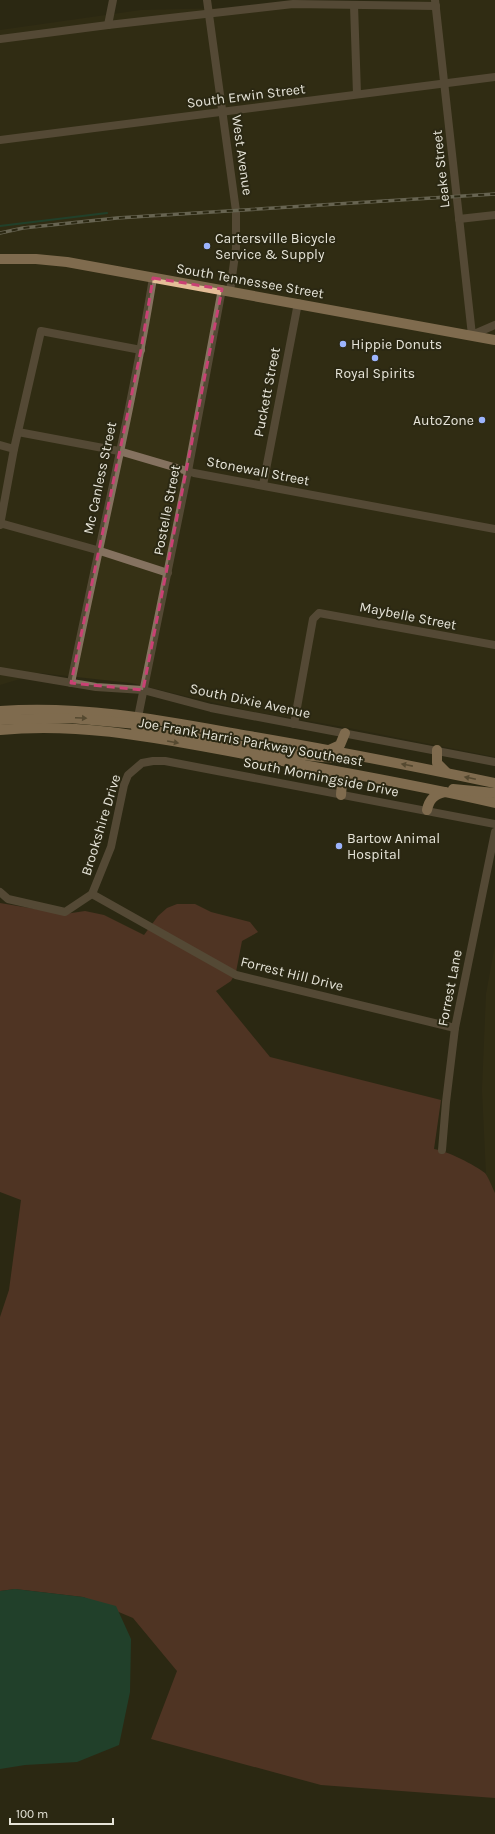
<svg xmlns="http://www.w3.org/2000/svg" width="495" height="1834" viewBox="0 0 495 1834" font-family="Karla,sans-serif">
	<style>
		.built { fill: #363115 }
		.forest { fill: #7a4338 }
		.water { fill: #145e48 }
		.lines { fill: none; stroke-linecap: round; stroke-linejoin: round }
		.stream { stroke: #145e48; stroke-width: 2 }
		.minor { stroke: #857260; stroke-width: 8 }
		.major { stroke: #e4bd97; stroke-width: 10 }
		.rail-casing { stroke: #afad9e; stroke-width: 3.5 }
		.rail { stroke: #2b2813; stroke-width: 2; stroke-dasharray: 6; stroke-linecap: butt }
		.oneway { fill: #887255 }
		.marked { fill: none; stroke: #c94174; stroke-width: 3; stroke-dasharray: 8 5; stroke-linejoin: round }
		.poi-dot { fill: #9cb4fd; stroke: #2b2813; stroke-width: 1.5 }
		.labels { text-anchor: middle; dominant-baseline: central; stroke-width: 4; stroke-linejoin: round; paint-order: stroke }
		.street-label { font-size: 14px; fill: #e6e4d8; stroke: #2b2813 }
		.poi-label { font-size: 14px; fill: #e6e4d8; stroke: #2b2813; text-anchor: start }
	</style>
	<rect width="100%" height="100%" fill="#2b2813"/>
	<g class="built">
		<polygon points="419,0 495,0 495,757 344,727 249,711 131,683 40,673 0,685 0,30 141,10 354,5"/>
		<polygon points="495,945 495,1193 486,1174 482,1090 486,994"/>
	</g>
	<path class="forest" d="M0,903l65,11 20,-3 19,4 40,20 14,-19 9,-8 10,-4h18l16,8 39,10 8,10 -16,9 -6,31 -5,9 -15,10 54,66 171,43 -7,49c13,2 41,16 51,24 4,5 7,14 10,20v605l-174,-13 -170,-46 26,-68 -44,-53 -50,-21 -68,-8 -15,2v-274l9,-27 12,-90 -21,-8z"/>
	<polygon class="water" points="15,1589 83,1597 116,1606 131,1639 130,1692 119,1745 77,1762 25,1765 0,1769 0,1591"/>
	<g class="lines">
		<polyline class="stream" points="0,226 107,213"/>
		<g class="minor">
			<polyline points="207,0 236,211 236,248 230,291"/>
			<polyline points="435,0 472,335 495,325"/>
			<polyline points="354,5 357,94"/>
			<polyline points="108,25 113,0"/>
			<polyline points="0,39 108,25 293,4 436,6"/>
			<polyline points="0,140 495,77"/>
			<polyline points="459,219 495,215"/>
			<polyline points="18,432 119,451 194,473 495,529"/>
			<polyline points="0,445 14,449"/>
			<polyline points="263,485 298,303"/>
			<polyline points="0,523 97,550 168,573"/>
			<polyline points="0,525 14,449 41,331 141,350"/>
			<polyline points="0,671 96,687 143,690 211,708 495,762"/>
			<path d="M71,683c27,-135 60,-269 82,-405"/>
			<polyline points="137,722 188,471 222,289"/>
			<polyline points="294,724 313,619 319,613 495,645"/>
			<polyline points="0,892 8,899 65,912 92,894 111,847 124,785 128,775 142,763 153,761 165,761 495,824"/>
			<polyline points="92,894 236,975 455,1028"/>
			<polyline points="442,1150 446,1102 455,1028 495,832"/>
		</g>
		<g class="major">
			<polyline points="0,259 36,259 67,262 495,340"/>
			<path d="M0,711c86,-6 165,10 249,25 82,14 164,30 246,47"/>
			<polyline points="0,720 70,718 137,724"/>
			<polyline points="136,728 284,753 322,757 345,758"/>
			<path d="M0,730c88,-9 175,12 261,27 78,15 157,28 234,46"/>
			<polyline points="329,750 340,745 345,733"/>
			<polyline points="437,750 437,763 446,772"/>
			<polyline points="328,773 342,782 341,795"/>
			<polyline points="453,789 495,793"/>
			<path d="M427,810c2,-10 7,-16 18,-18"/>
		</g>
		<g class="rail-casing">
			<polyline id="rail" points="0,233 23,228 117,218 495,194"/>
		</g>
		<use href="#rail" class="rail"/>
	</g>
	<defs><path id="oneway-solid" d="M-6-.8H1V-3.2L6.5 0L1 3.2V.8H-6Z"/></defs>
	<g class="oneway">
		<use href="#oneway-solid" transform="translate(81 718) rotate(3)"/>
		<use href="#oneway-solid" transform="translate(173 742) rotate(10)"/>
		<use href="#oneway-solid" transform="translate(407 765) rotate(-169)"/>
		<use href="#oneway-solid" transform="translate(470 778) rotate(-168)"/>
	</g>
	<path d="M0 0H495V1834H0ZM153,278l69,11 -79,401 -72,-7 70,-333z" fill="#2b2813" fill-opacity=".55" fill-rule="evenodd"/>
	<path class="marked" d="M153,278l69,11 -79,401 -72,-7 70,-333z"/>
	<g class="poi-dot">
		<circle cx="207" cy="246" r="4"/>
		<circle cx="343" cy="344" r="4"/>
		<circle cx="375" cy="358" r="4"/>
		<circle cx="482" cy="420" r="4"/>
		<circle cx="339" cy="846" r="4"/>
	</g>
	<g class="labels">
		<g class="street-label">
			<text transform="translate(246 96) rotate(-7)">South Erwin Street</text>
			<text transform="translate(242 155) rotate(82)">West Avenue</text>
			<text transform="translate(441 169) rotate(-96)">Leake Street</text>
			<text transform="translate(250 281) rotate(10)">South Tennessee Street</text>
			<text transform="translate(267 392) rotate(-79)">Puckett Street</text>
			<text transform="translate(258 471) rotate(11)">Stonewall Street</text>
			<text transform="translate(100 478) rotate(-78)">Mc Canless Street</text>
			<text transform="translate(167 510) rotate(-79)">Postelle Street</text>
			<text transform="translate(408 616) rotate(11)">Maybelle Street</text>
			<text transform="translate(250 701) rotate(12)">South Dixie Avenue</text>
			<text transform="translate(251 742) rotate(10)">Joe Frank Harris Parkway Southeast</text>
			<text transform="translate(321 777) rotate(11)">South Morningside Drive</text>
			<text transform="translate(101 825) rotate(-73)">Brookshire Drive</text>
			<text transform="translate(292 974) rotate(14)">Forrest Hill Drive</text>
			<text transform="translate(450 988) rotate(-79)">Forrest Lane</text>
		</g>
		<g class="poi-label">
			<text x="215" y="238">Cartersville Bicycle<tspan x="215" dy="16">Service &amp; Supply</tspan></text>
			<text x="351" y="344">Hippie Donuts</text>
			<text x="375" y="373" text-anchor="middle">Royal Spirits</text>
			<text x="474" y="420" text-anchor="end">AutoZone</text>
			<text x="347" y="838">Bartow Animal<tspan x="347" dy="16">Hospital</tspan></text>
		</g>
	</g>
	<path d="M10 1818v6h103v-6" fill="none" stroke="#e6e4d8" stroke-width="2"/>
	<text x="16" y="1818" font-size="12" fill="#e6e4d8" stroke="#2b2813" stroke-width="3" paint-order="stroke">100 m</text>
</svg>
